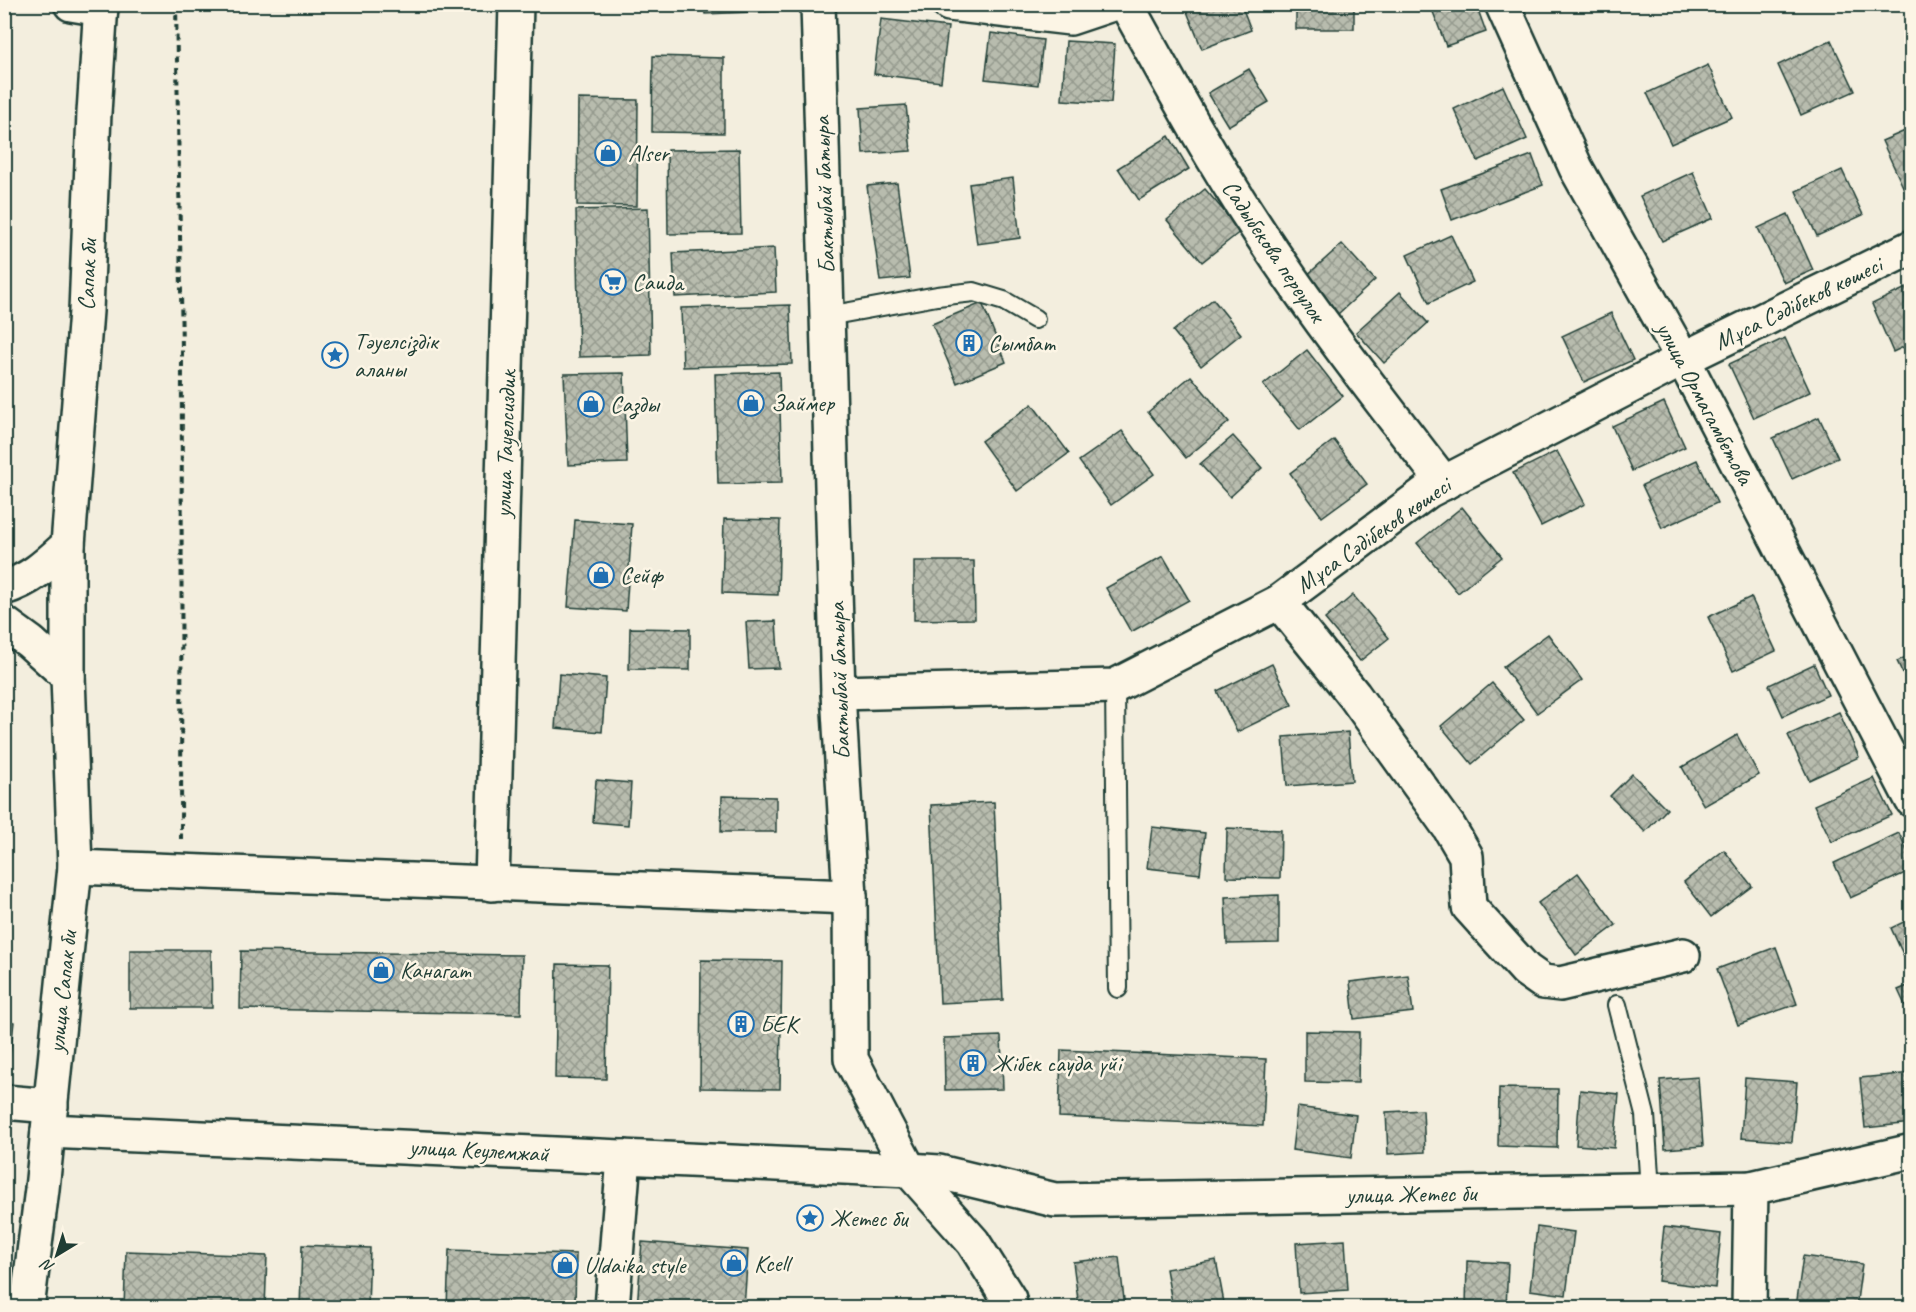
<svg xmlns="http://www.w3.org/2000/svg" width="1916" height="1312" viewBox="0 0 1916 1312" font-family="Caveat,sans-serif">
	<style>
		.building { fill: url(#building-cross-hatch); stroke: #1f3d34; stroke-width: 1.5 }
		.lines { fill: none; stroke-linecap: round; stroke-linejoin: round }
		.service-casing { stroke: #1f3d34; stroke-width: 22 }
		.minor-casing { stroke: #1f3d34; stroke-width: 38 }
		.tertiary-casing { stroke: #1f3d34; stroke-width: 38 }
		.path { stroke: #1f3d34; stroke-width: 4; stroke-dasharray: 6 4.5; stroke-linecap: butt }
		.service { stroke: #fcf5e5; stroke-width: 18 }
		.minor { stroke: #fcf5e5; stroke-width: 33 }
		.tertiary { stroke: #fcf5e5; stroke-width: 33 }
		.labels { text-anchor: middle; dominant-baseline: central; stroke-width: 5; stroke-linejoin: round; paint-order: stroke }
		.poi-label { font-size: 24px; fill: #1f3d34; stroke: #fcf5e5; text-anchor: start }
		.street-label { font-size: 24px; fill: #1f3d34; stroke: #fcf5e5 }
	</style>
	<defs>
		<pattern id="building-cross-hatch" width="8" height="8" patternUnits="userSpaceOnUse" patternTransform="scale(1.5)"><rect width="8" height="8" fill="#b8bcae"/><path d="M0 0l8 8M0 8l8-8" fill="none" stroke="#959a8e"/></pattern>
	</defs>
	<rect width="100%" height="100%" fill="#f3eede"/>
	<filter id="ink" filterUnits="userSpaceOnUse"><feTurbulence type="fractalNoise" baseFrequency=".0167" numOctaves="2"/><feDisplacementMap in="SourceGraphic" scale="12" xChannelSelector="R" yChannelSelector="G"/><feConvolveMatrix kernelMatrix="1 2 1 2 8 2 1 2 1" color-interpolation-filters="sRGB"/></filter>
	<g filter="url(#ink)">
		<g class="building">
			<polygon points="704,4 776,4 777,11 705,14"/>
			<polygon points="1184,4 1241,4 1251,30 1202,49"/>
			<rect x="1296" y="4" width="58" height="25"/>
			<polygon points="1430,4 1476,4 1486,32 1446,46"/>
			<polygon points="881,19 948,27 941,82 874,74"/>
			<polygon points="991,33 1043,40 1038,85 985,79"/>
			<polygon points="1831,40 1855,91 1801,115 1778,65"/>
			<polygon points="1066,41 1115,44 1111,103 1062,100"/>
			<polygon points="653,56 724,58 724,133 652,132"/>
			<polygon points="1708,65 1732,117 1671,144 1647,93"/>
			<polygon points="1249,69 1269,102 1228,126 1208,93"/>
			<polygon points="1503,86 1527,139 1478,161 1454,109"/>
			<polygon points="578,99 638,100 637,206 577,205"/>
			<polygon points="906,105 911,151 863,154 860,108"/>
			<polygon points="1912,128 1912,201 1910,202 1882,141"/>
			<polygon points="1169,136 1189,169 1139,200 1118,168"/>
			<polygon points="739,149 741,233 668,234 667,150"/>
			<polygon points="1532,155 1543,185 1452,220 1441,189"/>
			<polygon points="1842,170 1863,215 1817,236 1796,191"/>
			<polygon points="1693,172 1713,218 1662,241 1640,196"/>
			<polygon points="1013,178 1020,238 977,244 969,184"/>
			<polygon points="897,183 910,278 880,281 867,186"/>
			<polygon points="1205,189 1241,231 1202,262 1167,220"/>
			<polygon points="648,208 651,355 579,357 576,210"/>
			<polygon points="1788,214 1813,270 1784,283 1758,228"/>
			<polygon points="1451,235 1473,282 1429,303 1407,255"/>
			<polygon points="1342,244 1375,280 1338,314 1305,277"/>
			<polygon points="774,248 776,292 675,297 673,253"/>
			<polygon points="1906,288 1912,300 1912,343 1893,352 1872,304"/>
			<polygon points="1400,292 1428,323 1384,363 1356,332"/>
			<polygon points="1213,299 1241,334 1201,366 1173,331"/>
			<polygon points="982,303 1006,362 957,383 932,324"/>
			<polygon points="790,305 792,364 683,367 681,308"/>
			<polygon points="1611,313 1633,360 1584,382 1562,336"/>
			<polygon points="1785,338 1810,392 1754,418 1729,364"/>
			<polygon points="1307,350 1343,396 1300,430 1263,385"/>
			<polygon points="779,372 782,483 718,484 715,374"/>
			<polygon points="624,373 627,463 568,465 564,374"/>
			<polygon points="1191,376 1229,422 1186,458 1148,412"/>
			<polygon points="1664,402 1685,447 1632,471 1612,426"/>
			<polygon points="1032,404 1069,453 1017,491 981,441"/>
			<polygon points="1819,417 1838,458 1792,479 1773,438"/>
			<polygon points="1122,431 1154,474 1111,505 1079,461"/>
			<polygon points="1233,436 1262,468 1230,497 1200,464"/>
			<polygon points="1334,440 1367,484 1322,517 1290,473"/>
			<polygon points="1557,451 1585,504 1541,526 1513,473"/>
			<polygon points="1697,460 1717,503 1662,528 1642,485"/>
			<polygon points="1462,507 1502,557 1458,593 1417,543"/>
			<polygon points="724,519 780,520 778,595 722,593"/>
			<polygon points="575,520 632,524 626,611 568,607"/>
			<polygon points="1163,556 1189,600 1131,632 1106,588"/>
			<polygon points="914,561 974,561 975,619 914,620"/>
			<polygon points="1353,595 1389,638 1360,661 1325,619"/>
			<polygon points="1751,597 1776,651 1733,671 1708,617"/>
			<polygon points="776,621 779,668 749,669 746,622"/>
			<polygon points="630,628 690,629 690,670 629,669"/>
			<polygon points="1548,634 1582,680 1537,713 1503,667"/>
			<polygon points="1912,654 1912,693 1897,661"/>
			<polygon points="1272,664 1292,705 1237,732 1217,691"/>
			<polygon points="1814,664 1828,695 1783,716 1769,685"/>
			<polygon points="559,674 606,678 602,732 555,728"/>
			<polygon points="1492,683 1524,720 1472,764 1441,726"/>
			<polygon points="1839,712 1859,757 1809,780 1788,735"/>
			<polygon points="1348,732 1352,781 1287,786 1283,737"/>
			<polygon points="1737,735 1759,775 1704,806 1682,767"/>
			<polygon points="1632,774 1667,809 1645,832 1610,796"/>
			<polygon points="1874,778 1892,815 1832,842 1814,805"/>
			<polygon points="596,780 631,783 628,825 593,822"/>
			<polygon points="722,796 776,797 776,832 721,832"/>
			<polygon points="994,802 1003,1000 940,1003 931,805"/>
			<polygon points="1152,827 1205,833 1200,874 1147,868"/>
			<polygon points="1227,828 1281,830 1280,878 1226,877"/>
			<polygon points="1899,833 1912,861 1912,870 1850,898 1834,863"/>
			<polygon points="1724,850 1752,886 1711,917 1684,882"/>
			<polygon points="1578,873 1616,925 1576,955 1538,903"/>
			<polygon points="1279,895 1279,943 1227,944 1225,897"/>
			<polygon points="1912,918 1912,963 1908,965 1891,928"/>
			<polygon points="1776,947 1797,1004 1738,1025 1717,969"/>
			<polygon points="130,950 211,950 212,1008 130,1008"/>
			<polygon points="241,951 522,955 521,1014 240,1009"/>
			<polygon points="701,960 782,961 780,1089 700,1088"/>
			<polygon points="557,964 608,965 606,1079 555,1078"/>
			<polygon points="1408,975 1413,1012 1354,1019 1350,982"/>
			<polygon points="1912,984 1912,1020 1898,990"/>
			<polygon points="4,1020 14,1022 9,1063 4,1062"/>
			<polygon points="1305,1031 1359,1032 1358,1083 1305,1082"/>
			<polygon points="1001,1036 1003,1089 945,1090 944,1038"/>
			<polygon points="1061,1050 1266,1059 1263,1126 1059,1117"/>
			<polygon points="1912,1073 1912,1123 1865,1128 1860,1078"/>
			<polygon points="1698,1077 1703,1146 1665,1149 1660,1080"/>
			<polygon points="1745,1078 1797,1082 1792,1142 1741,1138"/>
			<polygon points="1499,1088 1558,1089 1557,1148 1498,1146"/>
			<polygon points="1580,1090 1619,1094 1614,1148 1576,1145"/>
			<polygon points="1297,1107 1356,1115 1351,1158 1292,1150"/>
			<polygon points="1423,1110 1425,1152 1388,1154 1386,1112"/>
			<polygon points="1906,1199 1912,1199 1912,1259 1911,1259"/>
			<polygon points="1537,1227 1574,1232 1566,1295 1530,1290"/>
			<polygon points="1664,1227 1721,1234 1715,1288 1658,1281"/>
			<polygon points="1345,1240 1348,1290 1299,1293 1296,1243"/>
			<polygon points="642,1242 748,1250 744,1308 637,1308"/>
			<polygon points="302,1245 370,1248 368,1308 300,1308"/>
			<polygon points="449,1250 576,1254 575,1308 447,1308"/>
			<polygon points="126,1251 267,1256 265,1308 124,1308"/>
			<polygon points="1803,1256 1862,1264 1856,1308 1796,1307"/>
			<polygon points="1119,1257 1125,1308 1079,1308 1073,1262"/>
			<polygon points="1216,1260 1225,1308 1173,1308 1166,1269"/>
			<polygon points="1467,1261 1508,1263 1506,1308 1466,1308"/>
		</g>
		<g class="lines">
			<g class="service-casing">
				<g id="service">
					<polyline points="828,316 937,296 974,292 1004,301 1035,319"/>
					<polyline points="1115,686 1118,988"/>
					<polyline points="1617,1005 1645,1115 1650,1190"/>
				</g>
			</g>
			<g class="minor-casing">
				<g id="minor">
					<polyline points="71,4 101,9"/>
					<polyline points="949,4 1070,18 1112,4"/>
					<path d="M1126,4c43,78 85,155 134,229 57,87 121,168 184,250"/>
					<polyline points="1502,4 1576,168 1683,359 1912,800"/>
					<polyline points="1279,602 1354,695 1449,827 1466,856 1469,907 1526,970 1543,982 1560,984 1683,955"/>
					<polyline points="4,623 30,642 68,676"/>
					<polyline points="838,693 1115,686 1279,602 1428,491 1683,359 1912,247"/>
					<polyline points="75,867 850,897"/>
					<polyline points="492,884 516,4"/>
					<polyline points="4,1102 51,1106"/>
					<polyline points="48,1131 909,1170 939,1172 1055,1200 1751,1188 1912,1151"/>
					<polyline points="27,1308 42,1189 75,867 68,676 68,545"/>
					<polyline points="612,1308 624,1157"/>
					<polyline points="1749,1308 1751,1188"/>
				</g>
			</g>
			<g class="tertiary-casing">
				<g id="tertiary">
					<polyline points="818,4 838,693 850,897 851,1059 909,1170 973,1242 1009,1299 1011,1308"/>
					<path d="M4,588c28,-9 43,-24 64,-43l18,-234 8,-198 7,-109"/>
				</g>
			</g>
			<polyline class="path" points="176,4 182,349 181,839"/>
			<use href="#service" class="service"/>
			<use href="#minor" class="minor"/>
			<use href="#tertiary" class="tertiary"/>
		</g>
	</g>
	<defs>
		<g id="shop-ring" transform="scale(1.35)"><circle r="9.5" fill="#fcf5e5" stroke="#1f6fb2" stroke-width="1.5"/><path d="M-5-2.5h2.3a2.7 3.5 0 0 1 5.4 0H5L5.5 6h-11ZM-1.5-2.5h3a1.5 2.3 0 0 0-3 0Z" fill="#1f6fb2"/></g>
		<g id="supermarket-ring" transform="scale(1.35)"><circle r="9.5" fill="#fcf5e5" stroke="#1f6fb2" stroke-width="1.5"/><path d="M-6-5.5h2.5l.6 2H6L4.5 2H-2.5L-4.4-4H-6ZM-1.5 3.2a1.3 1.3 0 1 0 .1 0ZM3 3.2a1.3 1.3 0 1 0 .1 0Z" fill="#1f6fb2"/></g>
		<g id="building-ring" transform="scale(1.35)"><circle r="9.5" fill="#fcf5e5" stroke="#1f6fb2" stroke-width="1.5"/><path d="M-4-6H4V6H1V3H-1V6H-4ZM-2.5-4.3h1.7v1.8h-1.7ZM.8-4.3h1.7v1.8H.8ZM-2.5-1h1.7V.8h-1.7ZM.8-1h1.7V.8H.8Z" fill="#1f6fb2"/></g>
		<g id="sight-ring" transform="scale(1.35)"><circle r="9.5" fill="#fcf5e5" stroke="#1f6fb2" stroke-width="1.5"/><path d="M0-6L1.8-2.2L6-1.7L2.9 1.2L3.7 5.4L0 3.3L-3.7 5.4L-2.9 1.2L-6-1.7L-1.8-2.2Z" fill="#1f6fb2"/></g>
	</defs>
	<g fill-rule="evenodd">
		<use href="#shop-ring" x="608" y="153"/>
		<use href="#supermarket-ring" x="613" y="282"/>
		<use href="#building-ring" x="969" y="343"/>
		<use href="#sight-ring" x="335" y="355"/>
		<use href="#shop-ring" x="751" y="403"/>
		<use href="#shop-ring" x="591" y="404"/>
		<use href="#shop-ring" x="601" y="575"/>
		<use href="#shop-ring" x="381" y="970"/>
		<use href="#building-ring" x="741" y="1024"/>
		<use href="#building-ring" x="973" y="1063"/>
		<use href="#sight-ring" x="810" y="1218"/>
		<use href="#shop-ring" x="734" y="1263"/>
		<use href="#shop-ring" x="565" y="1265"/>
	</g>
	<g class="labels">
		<g class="poi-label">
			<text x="628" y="153">Alser</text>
			<text x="632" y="282">Саида</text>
			<text x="354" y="341">Тәуелсіздік<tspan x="354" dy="28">аланы</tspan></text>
			<text x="988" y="343">Сымбат</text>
			<text x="771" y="403">Займер</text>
			<text x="610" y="404">Сазды</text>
			<text x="620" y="575">Сейф</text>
			<text x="400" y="970">Канагат</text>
			<text x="760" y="1024">БЕК</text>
			<text x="992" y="1063">Жібек сауда үйі</text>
			<text x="830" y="1218">Жетес би</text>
			<text x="754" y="1263">Kcell</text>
			<text x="584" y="1265">Uldaika style</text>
		</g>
		<g class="street-label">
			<text transform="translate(824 195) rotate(-92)">Бактыбай батыра</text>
			<text transform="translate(1274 251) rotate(56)">Садыбекова переулок</text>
			<text transform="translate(87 275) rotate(-88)">Сапак би</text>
			<text transform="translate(1798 303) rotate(-26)">Мұса Сәдібеков көшесі</text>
			<text transform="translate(1705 403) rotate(62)">улица Ормагамбетова</text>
			<text transform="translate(505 444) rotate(-88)">улица Тауелсиздик</text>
			<text transform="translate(1373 535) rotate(-35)">Мұса Сәдібеков көшесі</text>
			<text transform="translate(839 681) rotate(-92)">Бактыбай батыра</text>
			<text transform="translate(62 992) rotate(-84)">улица Сапак би</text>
			<text transform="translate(479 1150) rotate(3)">улица Кеулемжай</text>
			<text transform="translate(1411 1194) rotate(-1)">улица Жетес би</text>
		</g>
	</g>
	<rect width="1916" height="1312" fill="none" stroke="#fcf5e5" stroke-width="24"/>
	<rect x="12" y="12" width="1892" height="1288" fill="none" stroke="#1f3d34" stroke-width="2" filter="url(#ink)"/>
	<g transform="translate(57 1255) rotate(218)" stroke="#fcf5e5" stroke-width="4.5" paint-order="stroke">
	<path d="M0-4.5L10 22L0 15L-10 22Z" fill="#1f3d34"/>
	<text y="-9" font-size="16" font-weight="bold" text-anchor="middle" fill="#1f3d34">N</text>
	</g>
</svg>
